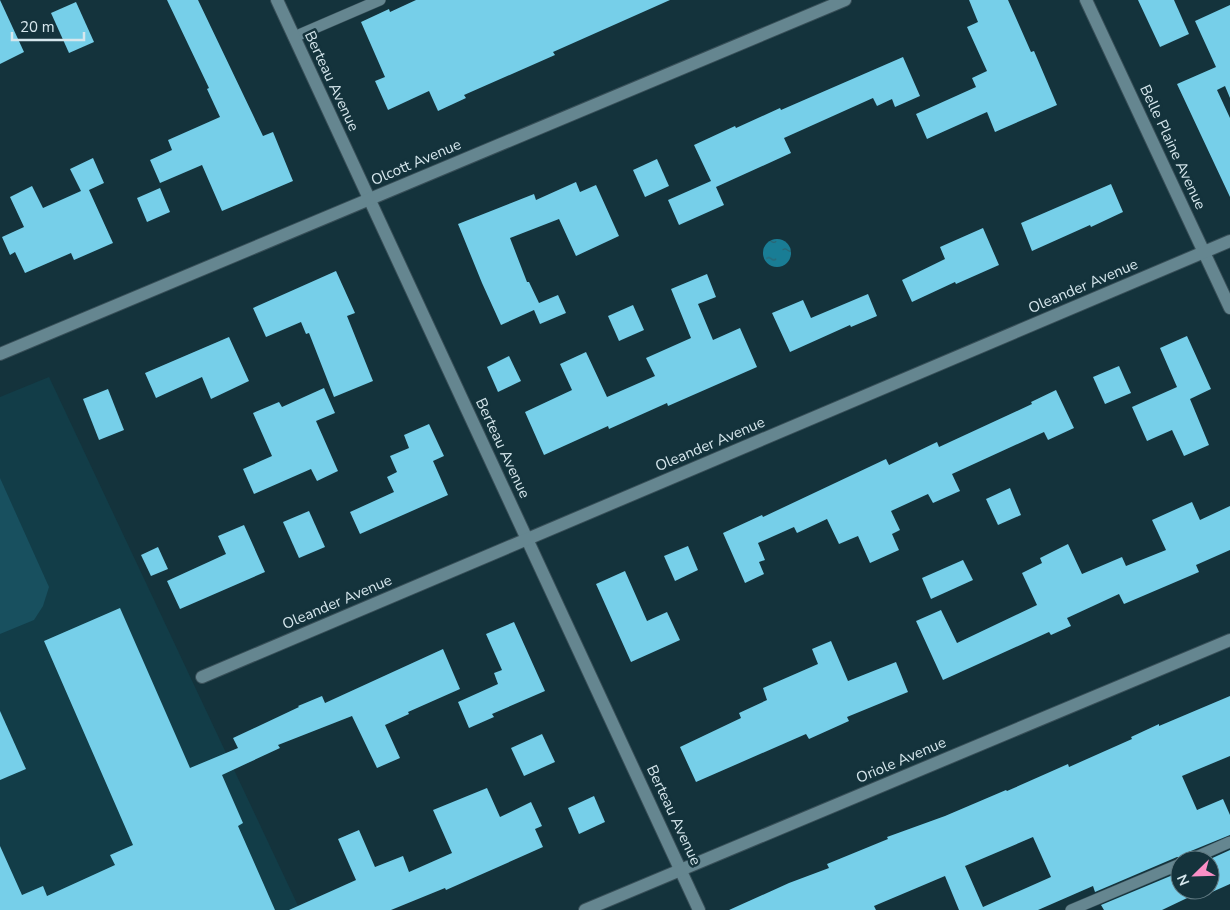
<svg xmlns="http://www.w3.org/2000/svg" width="1230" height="910" viewBox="0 0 1230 910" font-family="'Nunito Sans',sans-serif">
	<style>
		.built { fill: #123d48 }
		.garden { fill: #18505f }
		.water { fill: url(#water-ripples) }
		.building { fill: #76cfe9; fill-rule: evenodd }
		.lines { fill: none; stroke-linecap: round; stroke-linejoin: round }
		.lane-casing { stroke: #384f58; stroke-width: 12 }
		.street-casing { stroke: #384f58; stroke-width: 14 }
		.lane { stroke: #658690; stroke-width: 11 }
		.street { stroke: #658690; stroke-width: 12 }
		.labels { text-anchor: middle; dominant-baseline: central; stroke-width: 5; stroke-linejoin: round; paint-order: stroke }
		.street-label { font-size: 15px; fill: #d6e7ed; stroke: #14333c }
	</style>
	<defs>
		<pattern id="water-ripples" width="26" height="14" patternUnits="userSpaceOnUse" patternTransform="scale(1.25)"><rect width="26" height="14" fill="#197d95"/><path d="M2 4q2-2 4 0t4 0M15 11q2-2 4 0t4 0" fill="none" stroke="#2b6472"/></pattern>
	</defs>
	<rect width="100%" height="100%" fill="#14333c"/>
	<polygon class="built" points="49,377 300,910 0,910 0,397"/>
	<polygon class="garden" points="0,478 49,587 43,606 34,620 0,634"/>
	<circle class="water" cx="777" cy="253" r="14"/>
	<g class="building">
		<polygon points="0,0 24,52 0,64"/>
		<polygon points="167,0 198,0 263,136 273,132 293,181 222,211 202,165 160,183 150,160 172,150 168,140 220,117 207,89 209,88"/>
		<polygon points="416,0 670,0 553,52 555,55 464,95 466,98 438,111 429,91 388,110 375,81 385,77 361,22 389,9 390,12"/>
		<polygon points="969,0 1008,0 1031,52 1034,51 1057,105 995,132 987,112 927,139 916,114 976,87 972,78 987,71 967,27 978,22"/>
		<polygon points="1138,0 1174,0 1189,34 1160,47"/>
		<polygon points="76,2 94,42 69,53 51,13"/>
		<polygon points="1230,5 1230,98 1225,86 1217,90 1230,118 1230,197 1177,84 1216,67 1195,21"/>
		<polygon points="903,57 920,96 895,107 892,99 877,106 873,98 784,138 791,153 716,187 724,205 679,225 668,200 711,181 694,145 735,126 736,128 780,108 781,110"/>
		<polygon points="93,158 104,183 89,190 113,243 74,260 71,253 25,273 15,252 10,255 2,237 24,227 10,197 32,186 43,208 81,191 70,169"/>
		<polygon points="657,159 669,186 645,197 633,170"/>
		<polygon points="576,182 580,192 596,185 619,236 576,256 559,219 510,238 527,282 529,282 539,303 558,295 566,313 540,324 534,310 501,325 482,283 458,224 534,194 536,200"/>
		<polygon points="1111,184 1123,212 1091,227 1090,225 1032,251 1021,223"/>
		<polygon points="160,188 170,212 147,222 137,198"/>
		<polygon points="983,228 999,265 956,284 955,282 912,302 902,280 945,259 940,247"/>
		<polygon points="336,271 355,313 347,316 373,381 334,397 309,333 306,334 301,322 266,337 253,308"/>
		<polygon points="707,274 716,297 698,304 713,340 740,328 757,367 668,406 667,403 609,429 608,426 544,455 525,412 572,390 560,364 586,352 607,397 655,376 646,358 691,338 671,289"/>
		<polygon points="868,294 877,316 851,327 850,325 790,352 772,313 803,300 811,318"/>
		<polygon points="633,305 644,330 619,341 608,316"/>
		<polygon points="1187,336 1211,389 1190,399 1209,445 1184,456 1172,430 1147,441 1132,407 1177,387 1160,348"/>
		<polygon points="229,337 249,381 211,399 202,377 156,398 145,373"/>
		<polygon points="509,356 521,381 498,392 487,367"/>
		<polygon points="1119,366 1131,393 1105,404 1093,377"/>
		<polygon points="324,388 335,413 316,421 338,471 317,481 311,469 254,494 243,469 272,456 253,413 279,402 282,407"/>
		<polygon points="108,389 124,430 99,440 83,399"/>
		<polygon points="1056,390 1074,428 1048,440 1044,432 952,474 960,491 933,503 928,494 891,511 900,530 892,534 899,550 870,563 858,536 839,544 827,519 797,533 794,527 758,543 765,560 759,562 764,574 745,583 723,533 762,515 763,517 886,459 889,465 937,442 939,447 1032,404 1031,402"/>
		<polygon points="429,424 444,456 433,461 448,495 360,534 350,512 394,492 387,477 397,472 390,456 409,448 404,435"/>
		<polygon points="1010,488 1021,515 998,525 986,499"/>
		<polygon points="1192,502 1200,520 1230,506 1230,550 1196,565 1199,572 1124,604 1119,594 1067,618 1071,626 1051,635 1049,632 943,680 916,621 941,610 957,643 1037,605 1022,573 1042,563 1040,558 1068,544 1082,574 1122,557 1126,566 1166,550 1152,520"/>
		<polygon points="309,511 325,547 299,558 283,522"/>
		<polygon points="244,525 265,572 180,609 167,581 226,554 218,536"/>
		<polygon points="688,546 698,570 675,581 664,556"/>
		<polygon points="158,547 168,569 151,576 141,555"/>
		<polygon points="963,560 973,580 931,599 922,578"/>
		<polygon points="625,571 647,621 667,612 680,640 631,662 596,584"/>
		<polygon points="120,608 190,768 238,748 233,738 299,707 298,706 322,696 325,703 443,649 460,689 408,712 409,714 385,725 400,758 377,768 352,716 278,745 280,748 222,775 243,823 238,826 275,910 0,910 0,846 22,895 43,886 47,896 115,865 110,855 133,845 44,641"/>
		<polygon points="514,622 545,691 492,714 494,717 469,728 458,702 498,684 494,673 502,670 486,634"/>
		<polygon points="831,641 848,681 896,662 908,692 847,717 849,721 809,739 806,734 696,782 680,747 741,718 739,713 767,700 763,688 818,664 812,649"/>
		<path d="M1230,696v60l-48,20 15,34 26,-11 7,16v20l-44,18 -4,4h-5l-82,35 -2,-6 -55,24h-79l-14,-34 -71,30 2,4h-147l60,-27 40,-15 -2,-4 61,-25 -1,-2 58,-21 61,-26 1,1 61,-27 1,3 63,-28 -1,-2 28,-13v2zM1033,837l18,40 -68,30 -18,-41z"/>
		<polygon points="0,711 26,769 0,780"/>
		<polygon points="542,734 555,762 524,776 511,748"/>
		<polygon points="487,788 500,817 531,802 542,826 535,829 543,847 446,890 445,888 391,910 289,910 356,880 338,839 359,830 375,867 403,856 409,872 452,853 433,810"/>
		<polygon points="594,796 605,822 579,834 568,808"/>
		<polygon points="1230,850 1230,884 1212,892 1210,887 1210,860 1208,860"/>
		<polygon points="1180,872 1180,890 1204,890 1162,910 1104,910 1101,905"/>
	</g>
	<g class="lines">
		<g class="lane-casing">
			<g id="lane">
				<polyline points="294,37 380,0"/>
				<polyline points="1189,860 1230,842"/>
				<polyline points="1071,910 1180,864"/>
			</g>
		</g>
		<g class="street-casing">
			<g id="street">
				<polyline points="277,0 699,910"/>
				<polyline points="1086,0 1230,308"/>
				<polyline points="0,354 845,0"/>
				<polyline points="202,677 1230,241"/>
				<polyline points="585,910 1230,640"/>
			</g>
		</g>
		<use href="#lane" class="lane"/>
		<use href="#street" class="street"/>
	</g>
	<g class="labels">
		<g class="street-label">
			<text transform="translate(332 81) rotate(65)">Berteau Avenue</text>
			<text transform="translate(1173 147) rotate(65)">Belle Plaine Avenue</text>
			<text transform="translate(416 162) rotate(-23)">Olcott Avenue</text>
			<text transform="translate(1083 286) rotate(-23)">Oleander Avenue</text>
			<text transform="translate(710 444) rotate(-23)">Oleander Avenue</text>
			<text transform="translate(503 448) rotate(65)">Berteau Avenue</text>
			<text transform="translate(337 602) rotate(-23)">Oleander Avenue</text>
			<text transform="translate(901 760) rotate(-23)">Oriole Avenue</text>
			<text transform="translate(674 815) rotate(65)">Berteau Avenue</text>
		</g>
	</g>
	<g transform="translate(1195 875) rotate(247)"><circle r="24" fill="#14333c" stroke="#627b83"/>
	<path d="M0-4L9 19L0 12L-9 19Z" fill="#fa8fc6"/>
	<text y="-8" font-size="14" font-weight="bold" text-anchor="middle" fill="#d6e7ed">N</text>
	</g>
	<path d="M12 32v8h72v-8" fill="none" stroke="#d6e7ed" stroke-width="2.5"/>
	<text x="20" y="32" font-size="15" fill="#d6e7ed" stroke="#14333c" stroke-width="4" paint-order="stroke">20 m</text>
</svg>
